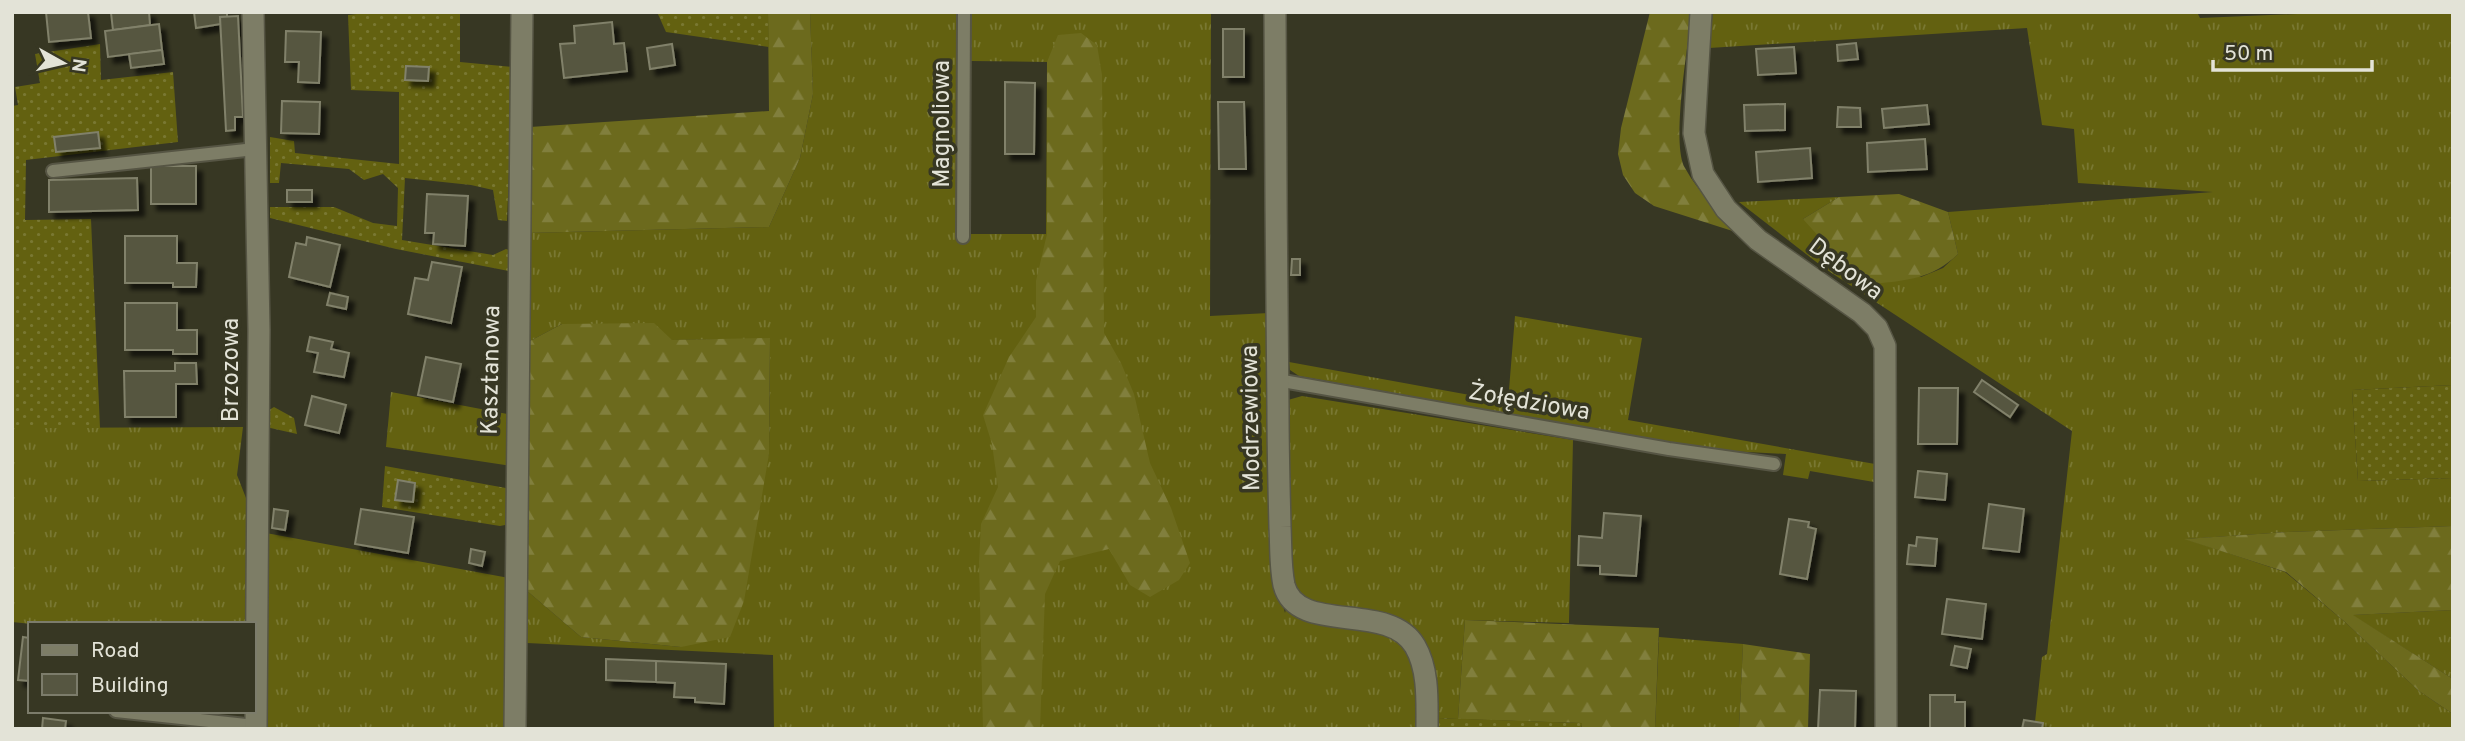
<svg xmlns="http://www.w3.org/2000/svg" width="2465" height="741" viewBox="0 0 2465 741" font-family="Overpass,sans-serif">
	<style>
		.grass { fill: url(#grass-tufts) }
		.forest { fill: url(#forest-firs) }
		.garden { fill: url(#garden-dots) }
		.building { fill: #565641; stroke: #81816a; stroke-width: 2; filter: url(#shadow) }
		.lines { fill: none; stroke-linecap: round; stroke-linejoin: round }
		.lane-casing { stroke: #565544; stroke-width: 16 }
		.street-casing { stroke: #565544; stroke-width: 24 }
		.lane { stroke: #7d7d66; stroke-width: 12 }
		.street { stroke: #7d7d66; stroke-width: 21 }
		.labels { text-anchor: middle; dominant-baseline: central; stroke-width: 7; stroke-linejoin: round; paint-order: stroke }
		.street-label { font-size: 24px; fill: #e3e3d7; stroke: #373723 }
	</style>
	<defs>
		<pattern id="grass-tufts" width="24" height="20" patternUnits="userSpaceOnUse" patternTransform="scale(1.75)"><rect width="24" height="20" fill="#636110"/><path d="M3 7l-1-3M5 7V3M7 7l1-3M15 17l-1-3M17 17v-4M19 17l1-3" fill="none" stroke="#797832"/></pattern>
		<pattern id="forest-firs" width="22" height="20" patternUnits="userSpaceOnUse" patternTransform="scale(1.75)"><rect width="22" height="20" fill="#6c6a1d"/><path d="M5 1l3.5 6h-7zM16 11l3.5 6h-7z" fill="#817f3d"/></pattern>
		<pattern id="garden-dots" width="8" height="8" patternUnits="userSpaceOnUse" patternTransform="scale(1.75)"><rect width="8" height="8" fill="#636110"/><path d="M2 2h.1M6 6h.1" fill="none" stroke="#797832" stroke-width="1.8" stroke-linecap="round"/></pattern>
		<filter id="shadow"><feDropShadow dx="6" dy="6" stdDeviation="2" flood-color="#0009"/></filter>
	</defs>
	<rect width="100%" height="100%" fill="#373723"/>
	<g class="grass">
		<polygon points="810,12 957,12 958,234 1046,234 1047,62 971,61 971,12 1211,12 1210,316 1269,313 1275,577 1285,613 1292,586 1288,400 1302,396 1573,440 1569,623 1465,620 1458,719 1439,718 1428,729 774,729 773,655 527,643 526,590 581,637 681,647 769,454 770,339 672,340 562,324 530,341 526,233 769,227 800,158 813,94"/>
		<polygon points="1713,12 2197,12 2200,18 2344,12 2453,12 2453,385 2352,390 2358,481 2453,478 2453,526 2287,532 2186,539 2285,572 2345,622 2419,691 2453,714 2453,729 2042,729 2043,723 2035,722 2042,657 2047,654 2072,431 1824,268 1739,202 1839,197 1803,219 1921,277 1943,268 1958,254 1948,212 2213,192 2078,183 2074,129 2042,125 2027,28 1709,48"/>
		<polygon points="1515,316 1642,338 1628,420 1875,464 1874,482 1810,471 1808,479 1783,475 1786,454 1710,450 1299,376 1290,370 1289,362 1508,402"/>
		<polygon points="391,392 513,415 512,466 386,447"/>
		<polygon points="243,427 237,475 246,498 246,624 32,624 12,622 12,428"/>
		<polygon points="266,533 509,578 506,729 263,729"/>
		<polygon points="2453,610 2453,679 2352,615"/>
		<polygon points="1659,637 1743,644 1739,729 1655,729"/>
	</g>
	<g class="forest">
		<polygon points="768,12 810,12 813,94 800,158 769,227 526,233 530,127 769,111"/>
		<path d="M1650,12h42c-4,33 -21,131 -7,156 14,26 37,46 57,66l-88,-28 -19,-13 -12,-18 -5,-21 3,-26z"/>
		<polygon points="1081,33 1097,45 1102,75 1104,333 1121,363 1134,394 1150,463 1171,508 1190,563 1179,580 1150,597 1130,585 1109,549 1060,561 1045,594 1040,729 983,729 979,562 981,524 998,487 992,444 983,415 1009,357 1036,317 1036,281 1047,234 1047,62 1058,35"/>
		<path d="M1899,194l49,18 10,42c-26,25 -50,26 -85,30l-33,-24 -37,-41 36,-22z"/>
		<polygon points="654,323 672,340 770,338 769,454 744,601 730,637 681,647 581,637 526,590 530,341 562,324"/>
		<polygon points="2453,526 2453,610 2353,615 2453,679 2453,714 2419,691 2345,622 2286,572 2184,539 2287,532"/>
		<polygon points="1465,620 1659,628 1655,729 1582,729 1581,723 1458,719"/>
		<polygon points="1743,644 1810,654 1808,729 1739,729"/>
	</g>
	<g class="garden">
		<polygon points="374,12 460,12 460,62 513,67 507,221 498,220 493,190 471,185 405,178 402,240 493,255 506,249 515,252 514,272 396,249 270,218 270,207 334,207 373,223 397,226 398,188 383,174 364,180 349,169 281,163 279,183 270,183 270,137 294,141 295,153 399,164 399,92 351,90 348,15"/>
		<polygon points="657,12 768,12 769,47 666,32"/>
		<polygon points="100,44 101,80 173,72 178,142 26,160 25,220 91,219 100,428 12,428 12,106 18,105 15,87 40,83 35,54"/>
		<polygon points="2453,385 2453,478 2358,481 2352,390"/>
		<polygon points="274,407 294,418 297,434 266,427 266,412"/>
		<polygon points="385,466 511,489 510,524 500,526 382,507"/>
		<polygon points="1438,718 1582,723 1581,729 1438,729"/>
	</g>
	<g class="building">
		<polygon points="46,12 88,12 91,38 49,42"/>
		<polygon points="106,12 149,12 150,25 113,30 111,13"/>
		<polygon points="194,12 227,12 227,17 220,17 221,24 196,28"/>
		<polygon points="238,16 243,117 235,117 235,130 226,131 220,17"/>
		<polygon points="612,22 614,44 624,43 627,71 564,78 560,44 575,43 574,26"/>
		<polygon points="159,24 162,50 108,57 105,31"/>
		<rect x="1223" y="29" width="21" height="48"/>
		<polygon points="286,31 321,32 319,83 298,82 299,62 285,62"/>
		<polygon points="1856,43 1858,59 1838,61 1837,45"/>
		<polygon points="672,44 675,65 650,69 647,48"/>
		<polygon points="1794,47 1796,73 1758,75 1756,49"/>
		<polygon points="162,50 164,64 131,68 129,54"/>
		<polygon points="406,66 429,67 428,81 405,80"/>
		<polygon points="1005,82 1035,83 1034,154 1005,154"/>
		<polygon points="282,101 320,102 319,134 281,133"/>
		<polygon points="1218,102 1244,102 1246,169 1219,169"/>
		<polygon points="1785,104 1785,130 1745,131 1744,105"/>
		<polygon points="1927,105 1929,124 1884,128 1882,109"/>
		<polygon points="1838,107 1860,108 1861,127 1837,127"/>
		<polygon points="98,132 100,148 56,152 54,137"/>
		<polygon points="1925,139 1927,169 1868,172 1867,143"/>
		<polygon points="1810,148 1812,178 1758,182 1756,152"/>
		<rect x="151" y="166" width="45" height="38"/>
		<polygon points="137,178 138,210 49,212 49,180"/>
		<rect x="287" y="190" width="25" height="12"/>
		<polygon points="427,194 468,196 465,246 433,244 434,233 425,233"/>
		<polygon points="125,236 177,236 177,263 197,263 196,287 173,287 173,283 125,283"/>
		<polygon points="307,237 340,245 330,287 289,277 296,243 306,245"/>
		<polygon points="1292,259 1300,259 1300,275 1291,275"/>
		<polygon points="432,262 462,267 451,323 408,314 415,278 428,280"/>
		<polygon points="330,293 348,297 346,309 327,305"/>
		<polygon points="125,303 177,303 177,330 197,330 197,354 173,354 173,350 125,350"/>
		<polygon points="310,337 333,342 331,349 349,353 344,377 314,372 318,353 307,351"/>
		<polygon points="426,357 461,364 453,402 418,395"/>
		<polygon points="175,363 196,363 197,384 176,384 176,417 125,417 124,371 175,371"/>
		<polygon points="1982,380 2018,405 2010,417 1974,392"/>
		<polygon points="1919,388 1958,388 1957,444 1918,444"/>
		<polygon points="312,396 346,405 339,433 305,425"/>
		<polygon points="1918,471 1947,474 1945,500 1915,497"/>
		<polygon points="398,480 415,483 413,502 395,500"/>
		<polygon points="1989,504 2024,509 2019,552 1983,548"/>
		<polygon points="274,509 288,511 285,530 272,528"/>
		<polygon points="361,509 414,517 408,553 355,544"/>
		<polygon points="1604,513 1641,516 1636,576 1600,574 1600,566 1578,565 1579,536 1602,538"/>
		<polygon points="1789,519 1809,522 1808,527 1816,529 1807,579 1780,574"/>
		<polygon points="1917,537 1937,539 1935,566 1907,564 1909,545 1916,546"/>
		<polygon points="471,549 485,552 482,566 469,563"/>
		<polygon points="1947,599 1986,604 1982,639 1942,634"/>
		<polygon points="23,637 30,638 30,681 18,680"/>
		<polygon points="1955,646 1971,649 1967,668 1951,665"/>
		<polygon points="606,659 656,661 656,682 606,680"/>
		<polygon points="656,661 726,664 724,704 695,702 695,698 674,697 675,683 656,682"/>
		<polygon points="1820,690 1856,691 1855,729 1818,729"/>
		<polygon points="1930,695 1955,695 1955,702 1965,702 1965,729 1930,729"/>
		<polygon points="43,718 66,721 65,729 42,729"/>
		<polygon points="2024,720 2043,723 2042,729 2022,729"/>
	</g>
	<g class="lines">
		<g class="lane-casing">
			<g id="lane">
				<polyline points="53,171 255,149"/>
				<polyline points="963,237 964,12"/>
				<polyline points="1277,380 1669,449 1774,464"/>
				<polyline points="116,711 256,726"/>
			</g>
		</g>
		<g class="street-casing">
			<g id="street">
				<polyline points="253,12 259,330 256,729"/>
				<path d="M1275,12c1,133 1,265 3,398 0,39 1,78 2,117 1,18 0,39 4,58 13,51 104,15 131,61 14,24 12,56 12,83"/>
				<polyline points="1701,12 1694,133 1703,174 1726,209 1758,240 1862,313 1877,328 1885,346 1886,729"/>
				<polyline points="515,729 522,12"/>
			</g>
		</g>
		<use href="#lane" class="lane"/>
		<use href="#street" class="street"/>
	</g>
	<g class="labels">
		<g class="street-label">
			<text transform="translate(943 124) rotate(-90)">Magnoliowa</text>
			<text transform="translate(1845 270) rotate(37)">Dębowa</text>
			<text transform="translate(232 370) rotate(-90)">Brzozowa</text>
			<text transform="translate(492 370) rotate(-89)">Kasztanowa</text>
			<text transform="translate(1529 403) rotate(10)">Żołędziowa</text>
			<text transform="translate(1252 418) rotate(-91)">Modrzewiowa</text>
		</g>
	</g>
	<rect width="2465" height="741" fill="none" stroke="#e3e3d7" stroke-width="28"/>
	<rect x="28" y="622" width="228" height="91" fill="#373723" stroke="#7c7c6b" stroke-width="2"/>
	<rect x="42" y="645" width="35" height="10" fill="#7d7d66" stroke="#7c7c6b" stroke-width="2"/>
	<text x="91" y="657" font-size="21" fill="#e3e3d7">Road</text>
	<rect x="42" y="674" width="35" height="21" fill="#565641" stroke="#7c7c6b" stroke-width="2"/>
	<text x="91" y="692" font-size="21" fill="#e3e3d7">Building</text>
	<g transform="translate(63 63) rotate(98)" stroke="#373723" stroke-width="5" paint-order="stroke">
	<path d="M0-5L12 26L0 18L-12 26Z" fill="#e3e3d7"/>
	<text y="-10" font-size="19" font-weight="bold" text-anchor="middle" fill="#e3e3d7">N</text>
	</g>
	<path d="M2213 60v10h159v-10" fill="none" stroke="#e3e3d7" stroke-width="3.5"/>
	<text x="2224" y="60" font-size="21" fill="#e3e3d7" stroke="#373723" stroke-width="5" paint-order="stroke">50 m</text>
</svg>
